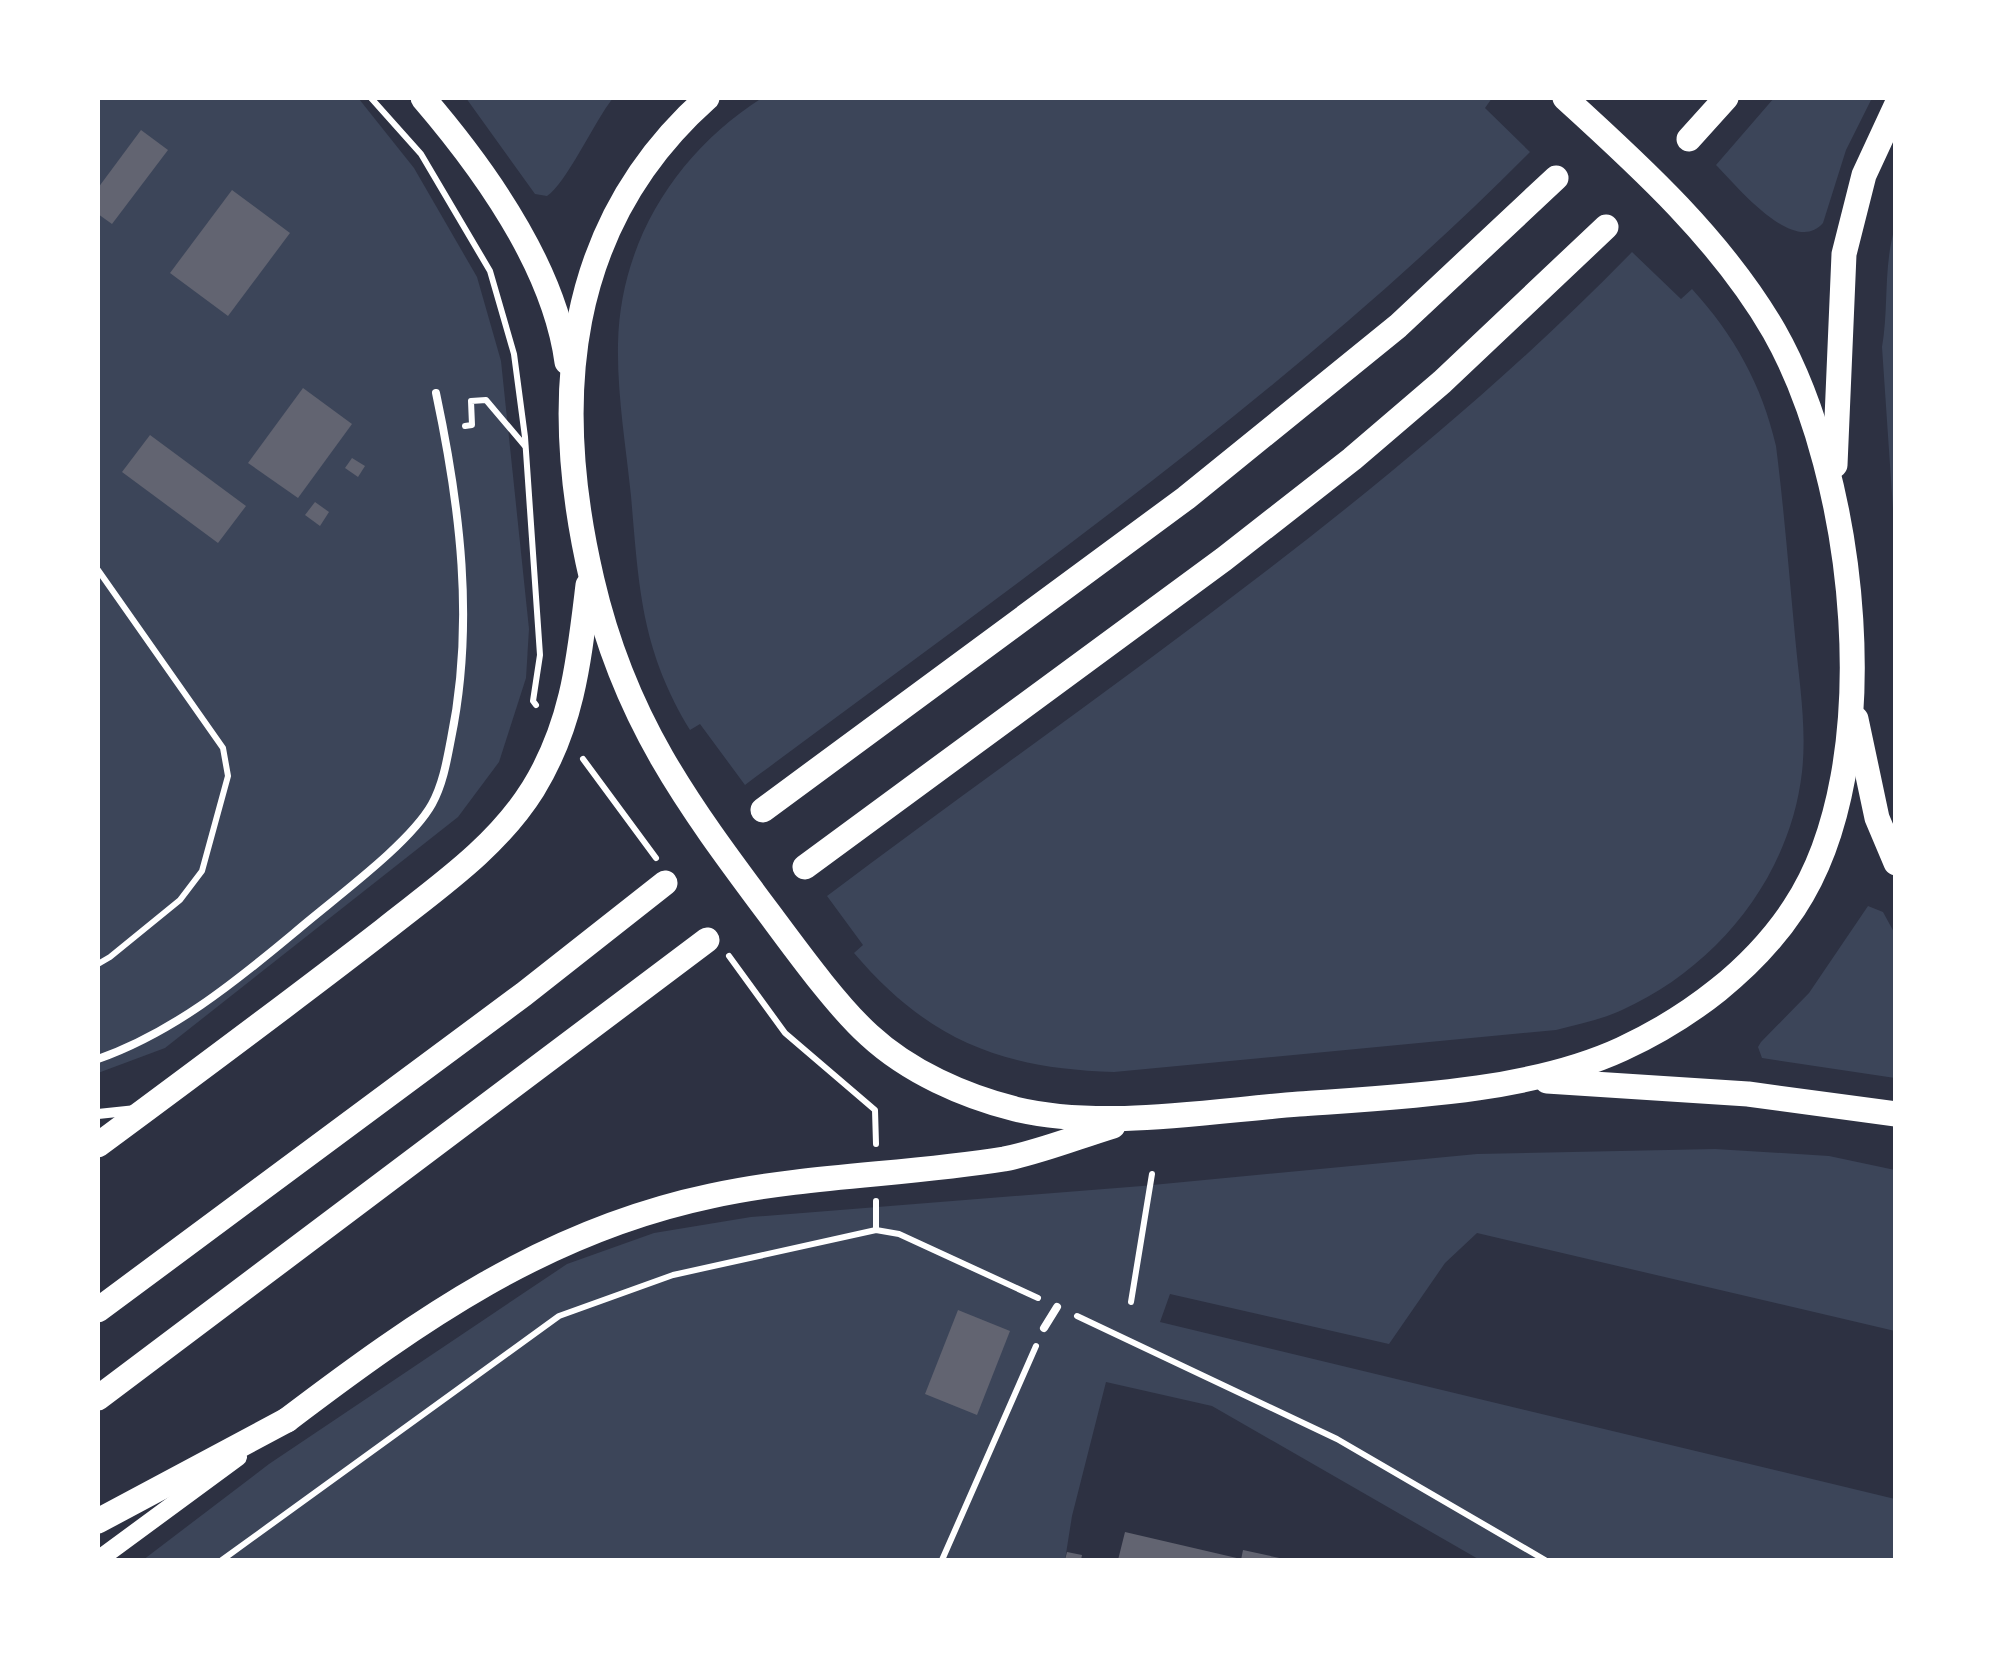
<svg xmlns="http://www.w3.org/2000/svg" width="1993" height="1658" viewBox="0 0 1993 1658" font-family="Georgia,serif">
	<style>
		.green { fill: #3c4559 }
		.building { fill: #626471 }
		.lines { fill: none; stroke-linecap: round; stroke-linejoin: round }
		.path { stroke: #fff; stroke-width: 6 }
		.service { stroke: #fff; stroke-width: 8 }
		.minor { stroke: #fff; stroke-width: 10 }
		.tertiary { stroke: #fff; stroke-width: 18 }
		.primary { stroke: #fff; stroke-width: 25 }
		.trunk { stroke: #fff; stroke-width: 25 }
	</style>
	<rect width="100%" height="100%" fill="#2d3142"/>
	<g class="green">
		<polygon points="98,98 359,99 414,168 477,277 501,361 529,629 526,678 499,762 458,817 165,1048 98,1073"/>
		<path d="M466,98h147c-19,24 -47,86 -66,98l-12,-2z"/>
		<path d="M762,98h730l-7,10 45,44c-237,239 -516,432 -785,633l-45,-61 -10,6c-49,-81 -51,-142 -59,-234 -5,-50 -14,-101 -13,-152 2,-103 59,-192 144,-246z"/>
		<path d="M1774,98h98l-26,52 -23,73c-29,34 -87,-38 -107,-58z"/>
		<path d="M1895,227v312l-13,-192c7,-40 1,-80 13,-120z"/>
		<path d="M1632,252l49,47 11,-10c42,46 70,96 84,157 8,63 13,127 19,190 4,45 12,91 7,136 -12,105 -85,195 -180,238 -21,10 -44,14 -66,20l-442,42c-112,-3 -186,-32 -260,-119l9,-8 -36,-49c274,-206 566,-398 805,-644z"/>
		<polygon points="1868,906 1883,912 1895,934 1895,1078 1762,1058 1758,1047 1761,1042 1809,993"/>
		<polygon points="1715,1149 1829,1156 1895,1170 1895,1331 1477,1233 1445,1263 1389,1344 1170,1294 1160,1322 1895,1499 1895,1560 1480,1560 1212,1406 1106,1382 1072,1516 1065,1560 143,1560 269,1464 567,1264 654,1233 751,1217 1142,1186 1477,1154"/>
	</g>
	<g class="building">
		<polygon points="141,130 168,150 112,224 98,214 98,188"/>
		<polygon points="232,190 290,233 228,316 170,273"/>
		<polygon points="303,388 352,424 298,498 248,463"/>
		<polygon points="150,435 246,506 218,543 122,472"/>
		<polygon points="352,458 365,466 358,477 345,468"/>
		<polygon points="315,502 329,512 320,526 305,515"/>
		<polygon points="958,1310 1010,1331 977,1415 925,1394"/>
		<polygon points="1125,1532 1241,1559 1240,1560 1118,1560"/>
		<polygon points="1243,1550 1284,1559 1284,1560 1241,1560"/>
		<polygon points="1067,1552 1082,1555 1081,1560 1065,1560"/>
	</g>
	<g class="lines">
		<g class="path">
			<polyline points="371,98 421,154 490,271 514,354 525,437 540,655 533,701 536,705"/>
			<polyline points="465,426 472,425 471,401 486,400 525,446"/>
			<polyline points="98,570 223,748 228,776 202,871 180,900 110,957 98,964"/>
			<polyline points="583,759 656,858"/>
			<polyline points="729,956 785,1033 875,1110 876,1144"/>
			<polyline points="876,1230 876,1201"/>
			<polyline points="1131,1302 1152,1174"/>
			<polyline points="1077,1316 1337,1439 1545,1560"/>
			<polyline points="222,1560 559,1316 673,1275 876,1230 899,1234 1038,1298"/>
			<polyline points="942,1560 1036,1346"/>
		</g>
		<g class="service">
			<path d="M98,1059c74,-26 136,-76 196,-126 38,-33 115,-88 138,-129 11,-20 15,-44 19,-65 24,-116 9,-233 -15,-346"/>
			<polyline points="1044,1328 1057,1307"/>
		</g>
		<polyline class="minor" points="98,1114 136,1110"/>
		<polyline class="tertiary" points="98,1560 238,1457"/>
		<g class="primary">
			<path d="M423,98c61,71 131,168 144,264"/>
			<path d="M707,98c-144,128 -157,303 -115,482 33,142 97,226 182,340 26,35 64,87 95,115 40,37 95,61 146,74 88,21 194,2 284,-5 101,-7 230,-12 323,-55 67,-31 131,-79 172,-141 96,-144 62,-433 -20,-577 -52,-90 -133,-164 -209,-233"/>
			<polyline points="1835,465 1844,254 1864,175 1896,106"/>
			<polyline points="1856,719 1877,818 1896,863"/>
			<polyline points="1547,1081 1748,1094 1896,1114"/>
			<path d="M98,1145c96,-71 192,-142 286,-215 54,-43 112,-82 149,-141 40,-65 46,-129 55,-204"/>
			<path d="M287,1420c132,-100 258,-189 424,-224 97,-21 195,-21 293,-37 36,-7 73,-22 109,-33"/>
		</g>
		<g class="trunk">
			<polyline points="1689,139 1726,98"/>
			<polyline points="763,810 1186,498 1398,326 1556,178"/>
			<polyline points="805,867 1224,559 1352,459 1442,382 1606,227"/>
			<polyline points="98,1310 524,994 665,883"/>
			<polyline points="98,1398 707,940"/>
			<polyline points="98,1521 287,1420"/>
		</g>
	</g>
	<rect width="1993" height="1658" fill="none" stroke="#ffffff" stroke-width="200"/>
</svg>
